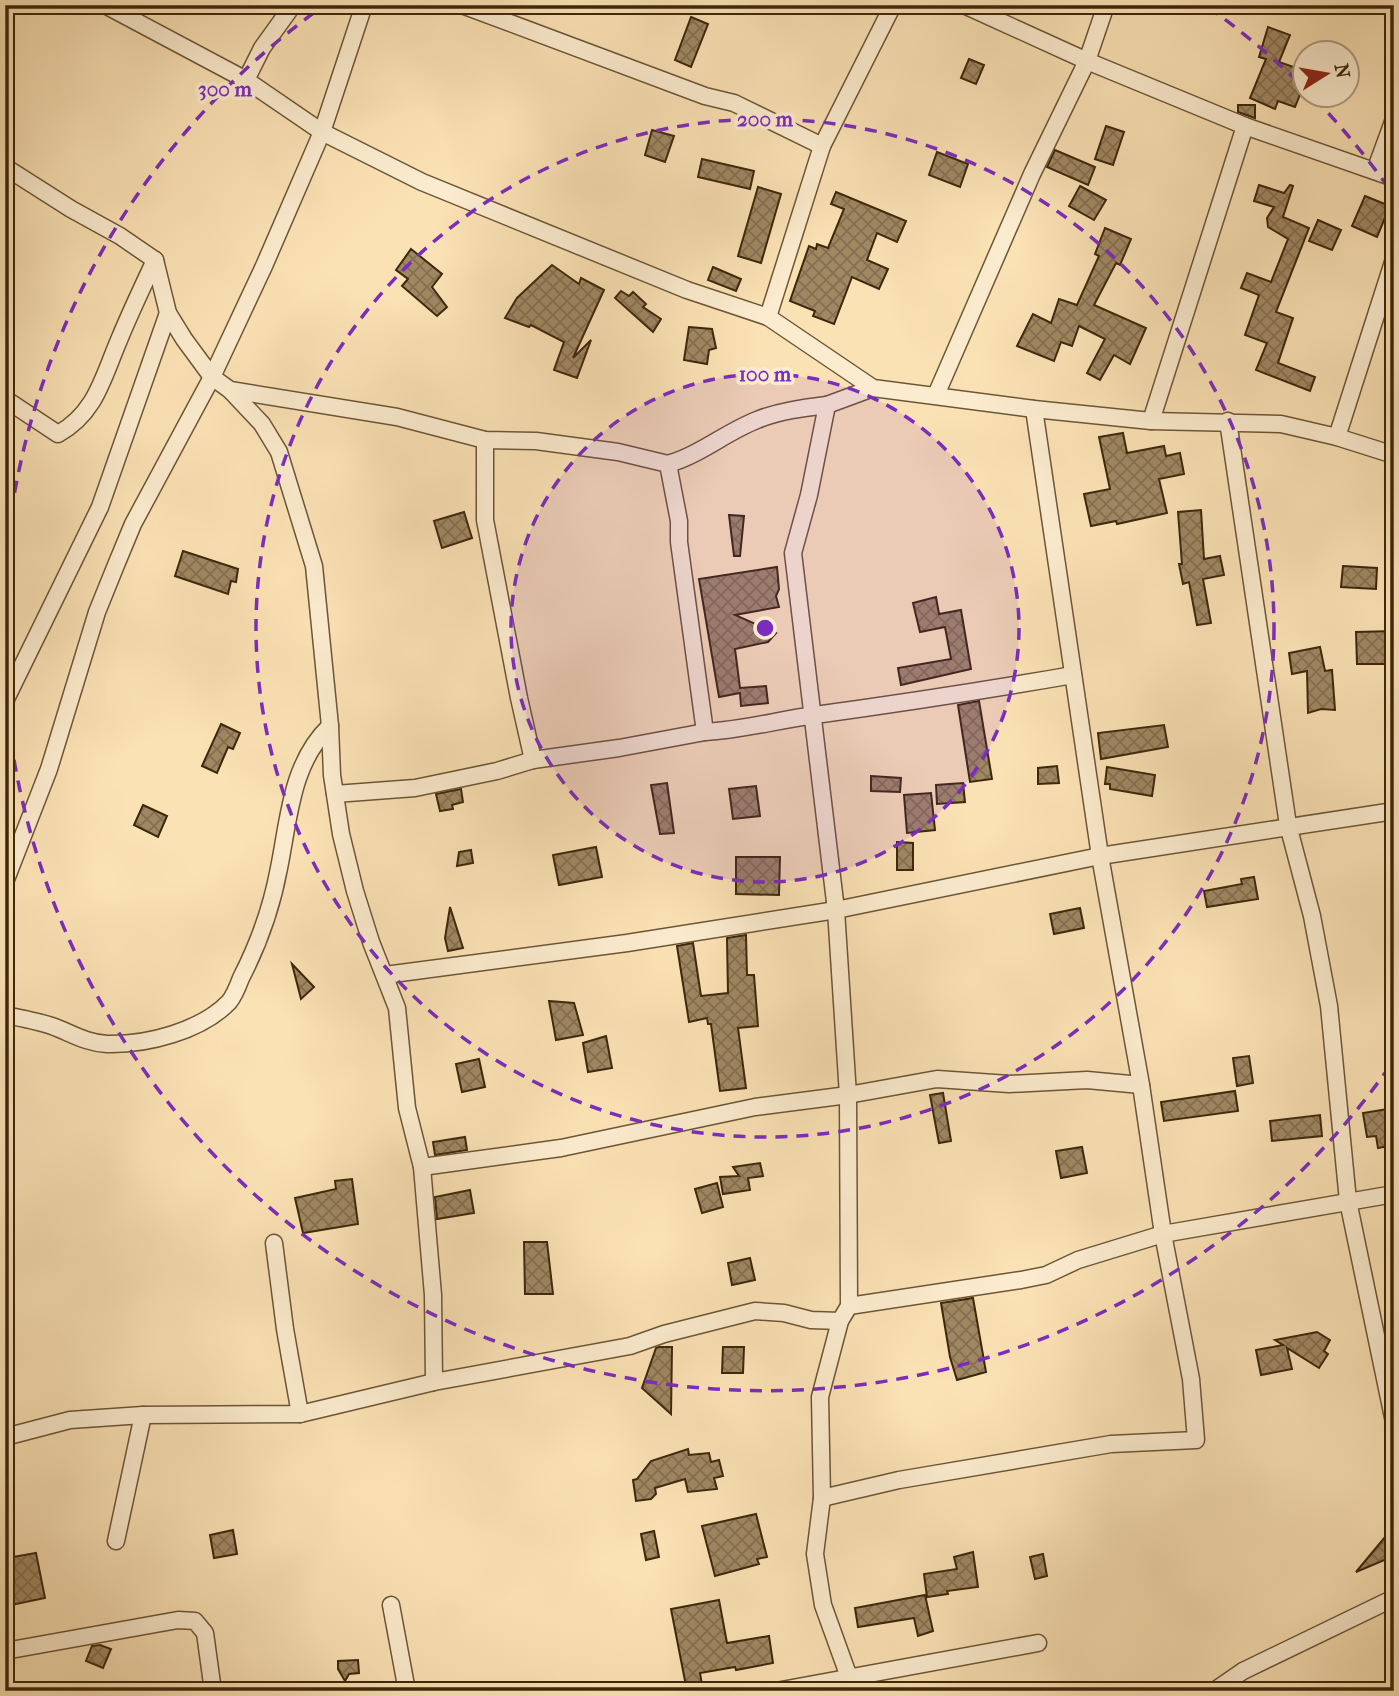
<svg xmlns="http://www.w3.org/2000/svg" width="1399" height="1696" viewBox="0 0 1399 1696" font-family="'IM FELL French Canon',serif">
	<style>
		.building { fill: url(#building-cross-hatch); stroke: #3d270b; stroke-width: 2 }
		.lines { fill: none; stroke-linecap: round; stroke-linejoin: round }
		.street-casing { stroke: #6c5636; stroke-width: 19 }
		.street { stroke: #fceccf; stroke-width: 16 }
		.ring { fill: none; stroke: #7b2cbf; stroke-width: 3.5; stroke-dasharray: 12 9 }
		.centre { fill: #7b2cbf; stroke: #fceccf; stroke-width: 3.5 }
		.ring-label { font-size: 21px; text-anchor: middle; font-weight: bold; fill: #7b2cbf; stroke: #fceccf; stroke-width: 7; stroke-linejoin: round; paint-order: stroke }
	</style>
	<defs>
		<pattern id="building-cross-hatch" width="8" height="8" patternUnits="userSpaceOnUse" patternTransform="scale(1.75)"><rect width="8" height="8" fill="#a08863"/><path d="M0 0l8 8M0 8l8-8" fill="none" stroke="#846f50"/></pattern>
	</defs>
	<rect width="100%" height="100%" fill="#fbe2b5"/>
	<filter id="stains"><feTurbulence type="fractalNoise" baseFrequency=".00286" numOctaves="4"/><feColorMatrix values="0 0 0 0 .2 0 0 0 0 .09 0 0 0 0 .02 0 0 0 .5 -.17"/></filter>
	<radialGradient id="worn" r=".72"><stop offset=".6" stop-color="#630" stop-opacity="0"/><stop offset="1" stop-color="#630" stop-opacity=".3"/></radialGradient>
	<g class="building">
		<polygon points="691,17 708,24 691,67 675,60"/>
		<polygon points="1268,27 1290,35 1279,62 1305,71 1305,82 1295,107 1278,101 1275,109 1250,98 1266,59 1259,57"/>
		<polygon points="969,59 984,65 976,84 961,78"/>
		<polygon points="1238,105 1255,105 1255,118 1238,112"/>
		<polygon points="1106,126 1124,132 1113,165 1095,159"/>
		<polygon points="652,130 674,136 665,162 645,155"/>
		<polygon points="1055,150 1095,167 1088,185 1047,167"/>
		<polygon points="937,152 968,164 960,187 929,175"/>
		<polygon points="702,159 754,171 750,189 698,177"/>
		<polygon points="1259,185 1284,193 1290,185 1293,186 1283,217 1309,228 1276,312 1293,318 1278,363 1315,377 1310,391 1256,370 1267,343 1245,335 1259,295 1241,288 1247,273 1271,282 1288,239 1268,227 1267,218 1274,207 1254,201"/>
		<polygon points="1080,186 1106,200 1094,220 1069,206"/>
		<polygon points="758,187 781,194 761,263 738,256"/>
		<polygon points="836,192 906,221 897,242 877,233 867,260 888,269 879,289 852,277 834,324 813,316 815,311 790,301 809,246 816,249 817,244 828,248 844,209 831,204"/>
		<polygon points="1365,196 1390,206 1377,237 1352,226"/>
		<polygon points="1318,220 1341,230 1332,250 1309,241"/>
		<polygon points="1105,228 1131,239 1120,265 1116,263 1094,305 1146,328 1130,364 1114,355 1100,380 1087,373 1105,339 1079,326 1072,346 1061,342 1054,361 1017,346 1033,314 1051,323 1059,299 1077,305 1099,256 1095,254"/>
		<polygon points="411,249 442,274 432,287 447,307 437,316 402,286 408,279 396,270"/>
		<polygon points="552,265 579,284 581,278 604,290 573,358 591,340 577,378 554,370 564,342 531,325 529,327 505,318 517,298"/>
		<polygon points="713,267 741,279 736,291 708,280"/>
		<polygon points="621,291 629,296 633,292 646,304 643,307 661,319 653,332 615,298"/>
		<polygon points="689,327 712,329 716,348 709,350 707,364 684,360"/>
		<polygon points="1123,433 1127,453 1164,446 1166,456 1180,453 1184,474 1159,479 1167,513 1117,524 1116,521 1091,526 1084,494 1110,489 1099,437"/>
		<polygon points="1201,510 1204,559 1220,556 1224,575 1203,579 1211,623 1197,625 1189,582 1183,584 1179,564 1182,564 1178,512"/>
		<polygon points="464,512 472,538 442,548 434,521"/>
		<polygon points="729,515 744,516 740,556 734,556"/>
		<polygon points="183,551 238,569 236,582 231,581 228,594 175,576"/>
		<polygon points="1343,566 1377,568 1376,589 1341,587"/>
		<polygon points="777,567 779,589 776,596 779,607 735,615 776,633 768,642 735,649 740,688 766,686 768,703 741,706 740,693 719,697 699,579"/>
		<polygon points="936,597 939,614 961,610 971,669 901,685 898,668 951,659 945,627 920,632 913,603"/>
		<polygon points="1394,631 1394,664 1357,664 1356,632"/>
		<polygon points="1320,647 1325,671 1332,670 1335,710 1321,709 1308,713 1307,671 1292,674 1289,653"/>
		<polygon points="979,701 992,779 970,782 958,705"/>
		<polygon points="221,724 240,733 233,749 228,747 217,773 202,766"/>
		<polygon points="1164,725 1168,747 1101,759 1098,733"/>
		<polygon points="1057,766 1059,783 1038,784 1038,768"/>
		<polygon points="1107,767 1155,775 1152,796 1110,789 1110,784 1105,784"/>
		<polygon points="871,776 901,778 900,792 871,791"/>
		<polygon points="667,783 674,833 660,834 651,785"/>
		<polygon points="963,783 965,802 937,804 936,785"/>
		<polygon points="756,786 760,816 733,819 729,789"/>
		<polygon points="461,789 463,802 452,805 453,809 440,811 436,794"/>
		<polygon points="931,793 935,830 907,833 904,795"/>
		<polygon points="143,805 167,816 158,837 134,825"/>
		<polygon points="897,842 913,843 913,870 897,870"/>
		<polygon points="596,847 602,877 559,885 553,855"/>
		<polygon points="471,850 473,863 457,866 459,852"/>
		<polygon points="736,857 780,857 779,895 736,894"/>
		<polygon points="1254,877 1258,899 1207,907 1204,891 1242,884 1241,879"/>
		<polygon points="450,907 463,948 448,951 445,938"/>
		<polygon points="1080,908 1084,928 1054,934 1050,914"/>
		<polygon points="746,935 747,975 754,975 758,1026 738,1028 746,1088 720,1091 711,1024 708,1024 707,1018 689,1022 677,946 693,943 701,996 728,993 727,938"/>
		<polygon points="292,964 314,987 301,999"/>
		<polygon points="549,1001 574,1003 583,1035 556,1040"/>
		<polygon points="606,1036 612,1068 588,1072 583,1043"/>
		<polygon points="1249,1056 1253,1083 1237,1086 1233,1058"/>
		<polygon points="479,1059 485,1087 462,1092 456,1064"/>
		<polygon points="1235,1091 1238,1111 1164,1121 1161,1102"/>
		<polygon points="943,1093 951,1141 939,1143 930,1095"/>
		<polygon points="1394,1108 1394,1145 1378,1148 1376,1136 1367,1137 1363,1113"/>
		<polygon points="1320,1115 1322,1136 1272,1141 1270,1121"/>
		<polygon points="465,1137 467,1150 435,1155 433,1142"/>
		<polygon points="1082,1147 1087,1173 1061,1178 1056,1151"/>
		<polygon points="760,1163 763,1176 748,1178 750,1190 723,1194 720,1177 739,1176 733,1167"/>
		<polygon points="352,1179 358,1224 303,1233 295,1198 336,1189 335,1181"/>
		<polygon points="717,1183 723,1207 702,1213 695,1189"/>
		<polygon points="470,1190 474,1213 437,1219 435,1197"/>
		<polygon points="524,1242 547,1242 553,1294 525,1294"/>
		<polygon points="750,1258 755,1280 732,1285 728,1263"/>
		<polygon points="973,1298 986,1372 957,1380 950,1357 941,1303"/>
		<polygon points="1317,1332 1330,1340 1324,1351 1328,1354 1319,1368 1287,1348 1292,1369 1261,1375 1256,1350 1283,1345 1275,1340"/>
		<polygon points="659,1347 672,1347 671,1414 642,1388 656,1348"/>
		<polygon points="723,1347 744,1347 743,1373 722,1373"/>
		<polygon points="688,1449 689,1455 709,1453 711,1462 719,1460 723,1476 714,1478 717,1489 688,1492 685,1479 655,1488 656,1494 651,1499 636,1501 633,1480 637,1479 651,1461"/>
		<polygon points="756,1514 767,1557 757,1559 759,1564 715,1576 702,1526"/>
		<polygon points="233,1530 237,1554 214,1558 210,1535"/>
		<polygon points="654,1531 659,1557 646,1560 641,1534"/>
		<polygon points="1390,1531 1394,1556 1356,1572"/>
		<polygon points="973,1552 978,1587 947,1591 948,1594 927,1597 924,1574 957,1569 954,1557"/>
		<polygon points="36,1553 45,1598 11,1605 7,1578 10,1578 7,1558"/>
		<polygon points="1043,1554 1047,1576 1035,1579 1030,1557"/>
		<polygon points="925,1595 933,1631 918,1636 914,1618 858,1627 855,1608"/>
		<polygon points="719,1600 727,1643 769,1636 773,1663 736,1670 735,1667 700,1673 703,1691 687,1691 671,1609"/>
		<polygon points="100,1645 111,1649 103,1668 86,1661 92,1646"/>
		<polygon points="358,1660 359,1673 349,1674 345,1681 338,1669 338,1661"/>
	</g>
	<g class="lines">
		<g class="street-casing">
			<g id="street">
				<polyline points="105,5 246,80 322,132 422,182 687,290 768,317 873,388 1034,409 1151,421 1281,424 1337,437 1394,455"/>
				<polyline points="462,5 705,96 734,103 822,146"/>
				<polyline points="964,5 1087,61 1245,126 1394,178"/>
				<polyline points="246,80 262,48 293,5"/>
				<polyline points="5,167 71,209 120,236 155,260 168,313 184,339 212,377 230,390 262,424 279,452 314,566 330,726 332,775 341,834 355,891 371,942 397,1008 407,1108 422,1167 433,1295 434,1382"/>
				<polyline points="1375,171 1394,119"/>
				<polyline points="768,317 822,146 893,5"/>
				<path d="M230,390l167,27 88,23 51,1 82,11 50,12 11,57v21l26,190c38,-2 73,-12 110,-17 87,-12 172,-25 258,-40"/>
				<polyline points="936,395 1032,174 1087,61 1106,5"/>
				<path d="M5,399l53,35c38,-21 45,-57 61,-94 11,-27 24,-54 36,-80"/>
				<polyline points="1151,421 1245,126"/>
				<polyline points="1228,421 1288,825 1312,916 1329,1006 1348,1201 1394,1422"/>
				<polyline points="1337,437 1394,259"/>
				<polyline points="485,440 485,520 519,698 533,760"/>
				<path d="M668,464c32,-9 58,-32 89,-44 22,-9 46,-12 70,-15"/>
				<polyline points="5,701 100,507 168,313"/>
				<polyline points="335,794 415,788 497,771 533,760 619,748 705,732"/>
				<polyline points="5,882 49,769 97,612 116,565 133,524 212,377 264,266 322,132 364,5"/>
				<polyline points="385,975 627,943 836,910 1100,856 1394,811"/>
				<path d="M5,1015c16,3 32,6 47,11 19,7 34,17 55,18 40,1 94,-13 122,-42 5,-6 9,-16 12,-24 18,-35 31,-72 38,-110 10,-49 12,-105 51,-142"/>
				<polyline points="422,1167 561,1148 755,1107 848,1095 937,1079 1009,1084 1087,1080 1141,1085"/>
				<polyline points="274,1243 285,1329 300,1414"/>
				<polyline points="849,1306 1021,1280 1046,1275 1078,1260 1163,1234 1394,1194"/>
				<polyline points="5,1437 70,1420 143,1415 300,1414 434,1382 630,1346 664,1334 755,1311 784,1313 811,1320 840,1321"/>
				<polyline points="822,1498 899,1480 1111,1444 1196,1440 1191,1379 1163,1234 1141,1085 1100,856 1034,409"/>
				<polyline points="116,1541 143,1415"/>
				<polyline points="391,1605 407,1691"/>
				<polyline points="5,1651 178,1620 195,1621 205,1633 213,1691"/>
				<polyline points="776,1691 1038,1643"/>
				<polyline points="854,1691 823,1605 815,1554 822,1498 820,1397 840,1321 849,1306 848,1095 836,910 793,553 809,495 827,405 873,388"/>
				<polyline points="1214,1691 1243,1671 1394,1598"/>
			</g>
		</g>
		<use href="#street" class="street"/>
	</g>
	<circle cx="765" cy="628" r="254" fill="#7b2cbf" fill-opacity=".12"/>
	<g class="ring">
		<circle cx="765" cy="628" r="254"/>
		<circle cx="765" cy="628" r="509"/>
		<path d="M1390 1066A763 763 0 0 1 6 701M6 555A763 763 0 0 1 322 7M1208 7A763 763 0 0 1 1300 84M1314 98A763 763 0 0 1 1390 190"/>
	</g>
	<circle cx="765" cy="628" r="10" class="centre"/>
	<g class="ring-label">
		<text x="225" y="96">300 m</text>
		<text x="765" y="126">200 m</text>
		<text x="765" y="381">100 m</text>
	</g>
	<rect width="1399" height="1696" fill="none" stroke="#fbe2b5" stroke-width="28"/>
	<rect x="7" y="7" width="1385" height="1682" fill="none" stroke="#3d270b" stroke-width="3.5"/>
	<rect x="14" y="14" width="1371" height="1668" fill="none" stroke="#3d270b" stroke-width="2"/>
	<g transform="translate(1326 74) rotate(79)"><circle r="33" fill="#fceccf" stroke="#b09d81" stroke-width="2"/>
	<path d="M0-5L12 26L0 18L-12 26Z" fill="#8f2418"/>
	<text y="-10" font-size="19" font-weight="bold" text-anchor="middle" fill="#3d270b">N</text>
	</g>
	<rect width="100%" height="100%" filter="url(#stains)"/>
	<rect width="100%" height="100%" fill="url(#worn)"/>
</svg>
